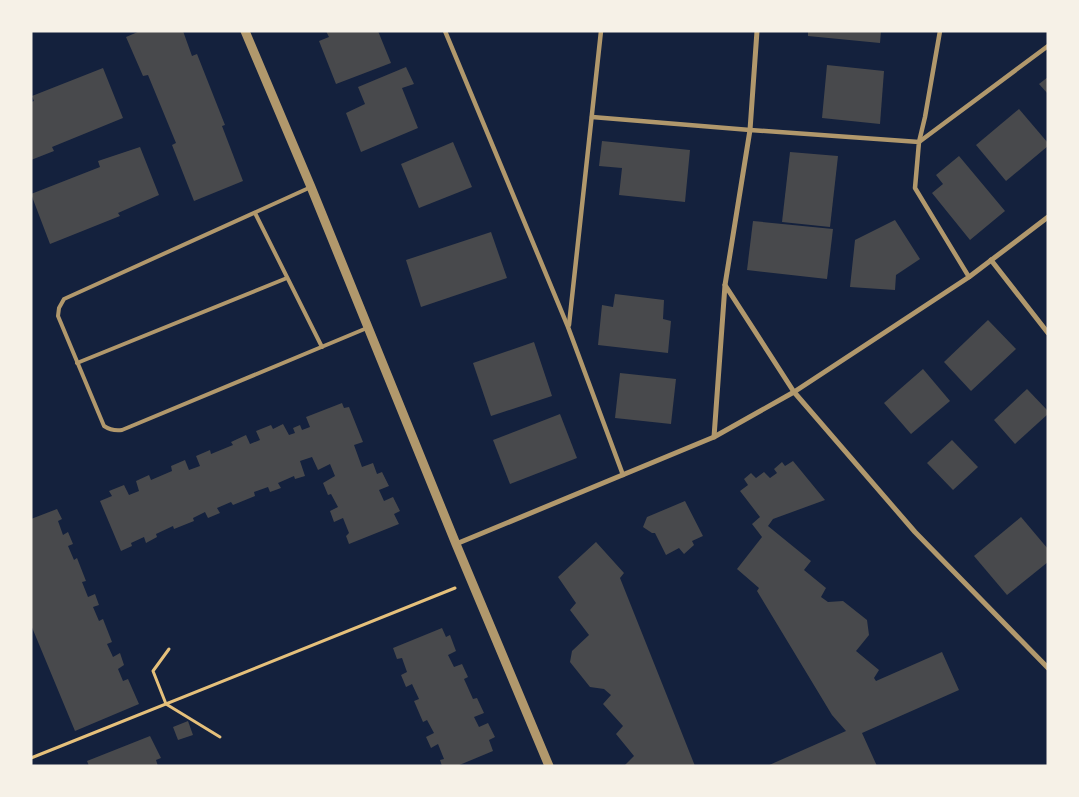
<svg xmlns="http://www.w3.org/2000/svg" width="1079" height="797" viewBox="0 0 1079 797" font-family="'Space Grotesk',sans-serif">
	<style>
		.building { fill: #48494c }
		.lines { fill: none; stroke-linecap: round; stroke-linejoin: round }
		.path { stroke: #e5c07b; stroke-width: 3 }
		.service { stroke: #b1986c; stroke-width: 4 }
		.pedestrian { stroke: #b1986c; stroke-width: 4.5 }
		.minor { stroke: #b1986c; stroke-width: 5 }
		.tertiary { stroke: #b1986c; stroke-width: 9 }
	</style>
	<rect width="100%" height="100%" fill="#14213d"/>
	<g class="building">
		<polygon points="140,31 183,31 192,56 197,54 225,125 222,126 243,181 194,201 172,145 176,143 148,75 143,76 126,37"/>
		<polygon points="326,31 378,31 391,63 336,84 319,41 329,37"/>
		<polygon points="808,31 881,31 880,43 808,36"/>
		<polygon points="827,65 884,71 880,124 822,118"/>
		<polygon points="406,67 414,84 402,88 418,128 361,152 346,113 365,104 358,87"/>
		<polygon points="103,68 123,118 52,147 54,151 31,160 31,102 34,101 32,96"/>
		<polygon points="1048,77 1048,94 1039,84"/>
		<polygon points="1019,109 1048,143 1048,146 1006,181 976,145"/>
		<polygon points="602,141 690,150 685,202 619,195 622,168 599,166"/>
		<polygon points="453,142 472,187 419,208 401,164"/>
		<polygon points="140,147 159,195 118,213 120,216 50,244 31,194 100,167 98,161"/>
		<polygon points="790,152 838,156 830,227 782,222"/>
		<polygon points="959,156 1005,211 970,240 932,193 943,184 936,175"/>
		<polygon points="895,220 920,259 896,275 895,290 850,287 855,240"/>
		<polygon points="753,221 833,229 827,279 747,270"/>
		<polygon points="491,232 507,278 421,307 406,260"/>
		<polygon points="615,294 664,300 663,319 671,321 668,353 598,345 602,305 613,307"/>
		<polygon points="988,320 1016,349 971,391 944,362"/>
		<polygon points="534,342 552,396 491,416 473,363"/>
		<polygon points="923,369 950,401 911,434 884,403"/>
		<polygon points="620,373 676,379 671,424 615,418"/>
		<polygon points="1027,389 1048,411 1048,414 1015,444 994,420"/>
		<polygon points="342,403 344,408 349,407 363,442 354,445 362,467 373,463 377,474 382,472 389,486 379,490 384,501 393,497 400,511 394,514 399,524 349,544 346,536 349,533 343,518 334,522 330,511 338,507 331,494 328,495 323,483 335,476 330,464 318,470 312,457 300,461 305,476 295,479 294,476 278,483 281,488 270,492 268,487 254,492 255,496 233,505 231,502 217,508 220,513 208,518 205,512 193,518 194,521 174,529 173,526 156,534 157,537 146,543 144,537 131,543 132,546 121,551 100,501 112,496 109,491 124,485 129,495 139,491 136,481 149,475 151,480 172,471 171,466 185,460 189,470 200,466 196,456 210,450 211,454 233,445 231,442 246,435 250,444 260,440 256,431 271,425 273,429 283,424 289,435 295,433 293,428 300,425 302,430 310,427 306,417"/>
		<polygon points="560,414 577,458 510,484 493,440"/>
		<polygon points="952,440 978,467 953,490 927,463"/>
		<polygon points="793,461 825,500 773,519 768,526 811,561 804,570 826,588 821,597 828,602 843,601 867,620 869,635 856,651 879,670 874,678 876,681 942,652 959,690 862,733 877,766 794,766 793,765 791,766 767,766 846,731 832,715 757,591 759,588 737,569 762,537 752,524 760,517 740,491 748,485 744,479 751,473 756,478 764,472 770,478 777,473 774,469 782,462 785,466"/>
		<polygon points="685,501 703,536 692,541 694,545 684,554 679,548 666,555 655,533 652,533 643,527 647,517"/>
		<polygon points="57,509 62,519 58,521 63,535 68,532 73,544 68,546 74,560 77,558 86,581 82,582 88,597 95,594 99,605 93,607 99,621 103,619 112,642 107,644 113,657 120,653 124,665 118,669 123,681 128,679 139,704 75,731 31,625 31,519"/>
		<polygon points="1021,517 1048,549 1048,562 1007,595 974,556"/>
		<polygon points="596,542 624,573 620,578 695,766 624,766 634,756 616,734 623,726 603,704 611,695 604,689 590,687 570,662 572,651 589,635 570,610 576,603 558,577"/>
		<polygon points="442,628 446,637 450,635 456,651 448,655 454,667 462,664 468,677 464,679 473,699 477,698 484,713 474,717 479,727 488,723 495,737 489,740 493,751 457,766 442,766 440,760 444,759 438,744 431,748 426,737 434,733 427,720 423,722 414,701 419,699 412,684 406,687 401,675 407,672 402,658 397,659 393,648"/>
		<polygon points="188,721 193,735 178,740 173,727"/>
		<polygon points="150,736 161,758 156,760 158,766 89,766 87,761"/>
	</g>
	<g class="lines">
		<g class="path">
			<polyline points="169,649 153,671 166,704 220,737"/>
			<polyline points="31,758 455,588"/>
		</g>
		<g class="service">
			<path d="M311,187l-247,112 -5,9 -1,8 46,110c6,4 11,5 18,4l245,-102"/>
			<polyline points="255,213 322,347"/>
			<polyline points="77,363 287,278"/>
		</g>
		<g class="pedestrian">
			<polyline points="445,31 568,327 623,475"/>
			<polyline points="592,117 750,130 919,142 915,188 969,277"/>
			<polyline points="919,142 1048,46"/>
			<polyline points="919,142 925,117 940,31"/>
			<polyline points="569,325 601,31"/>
		</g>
		<g class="minor">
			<polyline points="991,260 1048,333"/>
			<polyline points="725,285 794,392 915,532 1048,668"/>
			<polyline points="714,437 725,285 750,130 757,31"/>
			<polyline points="456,544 714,437 794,392 893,327 969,277 1048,217"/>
		</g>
		<polyline class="tertiary" points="245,31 311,187 456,544 549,766"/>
	</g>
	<rect width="1079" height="797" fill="none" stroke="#f6f1e7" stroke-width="65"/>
</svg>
